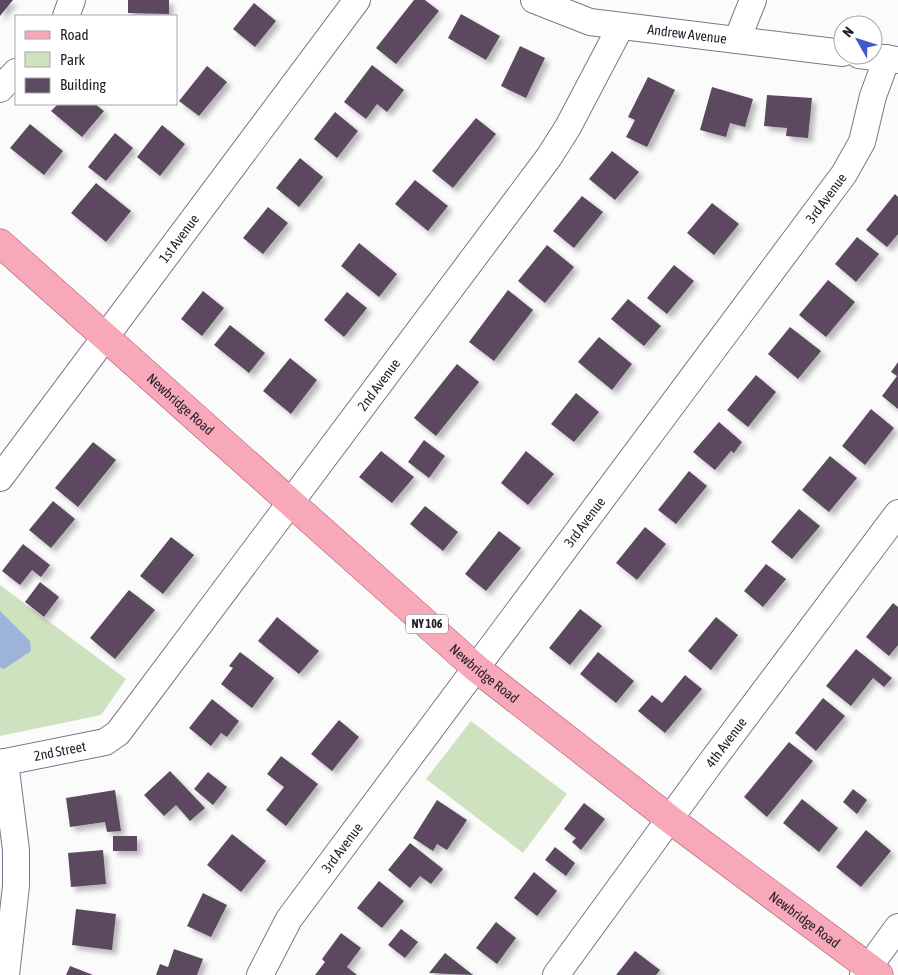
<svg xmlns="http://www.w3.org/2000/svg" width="898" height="975" viewBox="0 0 898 975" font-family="'Asap Condensed',sans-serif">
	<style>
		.green { fill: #cfe2c0 }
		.water { fill: #9db3d7 }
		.building { fill: #5c4a60; filter: url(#shadow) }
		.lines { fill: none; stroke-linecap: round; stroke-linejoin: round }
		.street-casing { stroke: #7e748f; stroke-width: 28 }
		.primary-casing { stroke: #a95368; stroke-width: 29 }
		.street { stroke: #fff; stroke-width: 26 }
		.primary { stroke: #f7a9b9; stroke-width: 28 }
		.labels { text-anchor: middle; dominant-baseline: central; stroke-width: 5; stroke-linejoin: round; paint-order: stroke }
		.shield { fill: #fff; stroke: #646269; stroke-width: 1 }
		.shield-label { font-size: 12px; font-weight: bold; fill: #221e29 }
		.street-label { font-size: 14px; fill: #221e29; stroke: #fff }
	</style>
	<defs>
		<filter id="shadow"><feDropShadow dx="4.5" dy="4.5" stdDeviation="2.5" flood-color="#0004"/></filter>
	</defs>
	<rect width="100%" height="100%" fill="#fbfbfb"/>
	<g class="green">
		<polygon points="0,585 126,679 101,715 0,736"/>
		<polygon points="471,721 567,794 523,853 426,779"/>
	</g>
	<polygon class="water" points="0,611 30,641 31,651 4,669 0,667"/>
	<g class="building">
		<polygon points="0,0 13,0 0,16"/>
		<polygon points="128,0 169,0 169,14 128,13"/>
		<polygon points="414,0 425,0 439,11 396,64 376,48"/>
		<polygon points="254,3 276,21 255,47 233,29"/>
		<polygon points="461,14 500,36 486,60 448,38"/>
		<polygon points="520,46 545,58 526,98 501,86"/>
		<polygon points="372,65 404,90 387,112 377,104 366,119 344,102"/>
		<polygon points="207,66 227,82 199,116 179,101"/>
		<polygon points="648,77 675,90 647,147 626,137 635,120 628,117"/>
		<polygon points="712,87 753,99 745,127 730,123 726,137 700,130"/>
		<polygon points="767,95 812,98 808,138 786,136 787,128 764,126"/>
		<polygon points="58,104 95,104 104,111 82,137 51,111"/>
		<polygon points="335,112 358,131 337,158 314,139"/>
		<polygon points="476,118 496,134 453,188 432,171"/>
		<polygon points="30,124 63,151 44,175 10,148"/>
		<polygon points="162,125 185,144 160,176 137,157"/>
		<polygon points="115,133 133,148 106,181 88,167"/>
		<polygon points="612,151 639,172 615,200 589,179"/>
		<polygon points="300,158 323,177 299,207 276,188"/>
		<polygon points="415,180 448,206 428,231 395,204"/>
		<polygon points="96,183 131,211 106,242 71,213"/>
		<polygon points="895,194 898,197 898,234 887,247 866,230"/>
		<polygon points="582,196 603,212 574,248 553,231"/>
		<polygon points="712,203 739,224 714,255 687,233"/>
		<polygon points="268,207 288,223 263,254 243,238"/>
		<polygon points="857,237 879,254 856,282 835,264"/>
		<polygon points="359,243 397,274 379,297 341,266"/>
		<polygon points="547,245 574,267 545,303 518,281"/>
		<polygon points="674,265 694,281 667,314 647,298"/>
		<polygon points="828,280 855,302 826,337 799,315"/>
		<polygon points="508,290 533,310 494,361 469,342"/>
		<polygon points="203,291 224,308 202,336 181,319"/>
		<polygon points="347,292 367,308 344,337 324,320"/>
		<polygon points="628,299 661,326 644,346 611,319"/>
		<polygon points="230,325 265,353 249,373 214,345"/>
		<polygon points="790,327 821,351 798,379 768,354"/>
		<polygon points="599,337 632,364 612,390 578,362"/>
		<polygon points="290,358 317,380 291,414 263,391"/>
		<polygon points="898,362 898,409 882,396 897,376 891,372"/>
		<polygon points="457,364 479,382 436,436 414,418"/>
		<polygon points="756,375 776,392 748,427 727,410"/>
		<polygon points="576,393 599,412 574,442 551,424"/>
		<polygon points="871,409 894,428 865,465 842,446"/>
		<polygon points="719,422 742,442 734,453 731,451 715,470 693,452"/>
		<polygon points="424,440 445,456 429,478 408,462"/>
		<polygon points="93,442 116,460 78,507 55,488"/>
		<polygon points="381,451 414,477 392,503 359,477"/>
		<polygon points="526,451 554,474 528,505 501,483"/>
		<polygon points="830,456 857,478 829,512 802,490"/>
		<polygon points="689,471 707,486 676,524 658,510"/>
		<polygon points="53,501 75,519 51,548 29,530"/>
		<polygon points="425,506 458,532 443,551 410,524"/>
		<polygon points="799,509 820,526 792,559 771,542"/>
		<polygon points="645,527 666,544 637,580 616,563"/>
		<polygon points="499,531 521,548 486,591 465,574"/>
		<polygon points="171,537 194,555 163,594 140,576"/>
		<polygon points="23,544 50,565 41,577 32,570 20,585 2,571"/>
		<polygon points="766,564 786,579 763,607 744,591"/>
		<polygon points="40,582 59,597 44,617 25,602"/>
		<polygon points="129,590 155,610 115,659 90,638"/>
		<polygon points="893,603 898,607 898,645 889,656 866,637"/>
		<polygon points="580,609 602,626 570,665 549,648"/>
		<polygon points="277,617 319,651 299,674 258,641"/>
		<polygon points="716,617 738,635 711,670 688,651"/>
		<polygon points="856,649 892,678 884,687 873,678 851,706 826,686"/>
		<polygon points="240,652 274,678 252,708 221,684 233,668 229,666"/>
		<polygon points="598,652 634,681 616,703 580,674"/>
		<polygon points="685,675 702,689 665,733 638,711 652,695 662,703"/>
		<polygon points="823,698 845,716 816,751 795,733"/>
		<polygon points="212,699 239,721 227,737 221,733 211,746 189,728"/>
		<polygon points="339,720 359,737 332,771 311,754"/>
		<polygon points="789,742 813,761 767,817 744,797"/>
		<polygon points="281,756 318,784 286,826 266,810 284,787 267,774"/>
		<polygon points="170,771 205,808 190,821 176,805 164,816 144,795"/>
		<polygon points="208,772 227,787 213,805 194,789"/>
		<polygon points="853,789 867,800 857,814 843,802"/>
		<polygon points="115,790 121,831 107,832 105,822 70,827 66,798"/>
		<polygon points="802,799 838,828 819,852 783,823"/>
		<polygon points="437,800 467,820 447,850 437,844 433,851 413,838"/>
		<polygon points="584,803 605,819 581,850 572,842 576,838 564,829"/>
		<polygon points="866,830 891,851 861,887 836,867"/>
		<polygon points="232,834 266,861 241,892 207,865"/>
		<rect x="113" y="836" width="24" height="15"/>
		<polygon points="410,843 443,869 431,884 420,876 410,888 388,870"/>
		<polygon points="555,847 575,863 566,876 545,860"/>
		<polygon points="103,850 106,884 71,887 68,853"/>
		<polygon points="534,872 557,891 537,916 514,898"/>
		<polygon points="379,881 404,901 382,928 357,908"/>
		<polygon points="203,893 227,905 211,937 187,926"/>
		<polygon points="76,909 116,914 112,950 72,945"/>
		<polygon points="496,922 516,938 497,964 476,948"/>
		<polygon points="401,929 418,942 405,958 388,945"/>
		<polygon points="341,933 361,948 347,967 357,975 315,975 325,962 322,959"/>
		<polygon points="174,949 203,959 197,975 156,975 160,964 168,967"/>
		<polygon points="635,951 660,970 656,975 616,975"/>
		<polygon points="445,953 473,975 429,973"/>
		<polygon points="70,966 93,975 66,975"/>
	</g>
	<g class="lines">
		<g class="street-casing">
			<g id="street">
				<path id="s1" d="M534,0l56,22 253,31"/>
				<polyline points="66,16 72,0"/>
				<polyline points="737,40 753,0"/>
				<polyline points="859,55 898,60"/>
				<polyline points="0,89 16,72"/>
				<path id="s2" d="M0,478l357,-478"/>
				<polyline points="5,762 16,850 16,886 6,975"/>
				<path id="s3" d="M0,763l105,-21 13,-9 431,-576 19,-30 53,-101"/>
				<path id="s4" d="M260,975l29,-56 555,-745 18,-32 11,-46 14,-38"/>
				<path id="s5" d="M556,975l153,-210 189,-252"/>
				<polyline points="863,975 898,927"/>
			</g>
		</g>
		<g class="primary-casing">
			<g id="primary">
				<path id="s6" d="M0,243l476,425 195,152 208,155"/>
			</g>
		</g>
		<use href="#street" class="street"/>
		<use href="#primary" class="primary"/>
	</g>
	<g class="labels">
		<rect class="shield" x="406" y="614.5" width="42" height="19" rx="4"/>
		<g class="shield-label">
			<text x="427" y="624">NY 106</text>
		</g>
		<g class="street-label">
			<text stroke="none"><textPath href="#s1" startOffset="158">Andrew Avenue</textPath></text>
			<text stroke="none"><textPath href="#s4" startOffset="962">3rd Avenue</textPath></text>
			<text stroke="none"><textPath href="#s2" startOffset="299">1st Avenue</textPath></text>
			<text stroke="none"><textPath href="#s3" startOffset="558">2nd Avenue</textPath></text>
			<text stroke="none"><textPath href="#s6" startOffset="242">Newbridge Road</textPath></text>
			<text stroke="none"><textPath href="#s4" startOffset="558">3rd Avenue</textPath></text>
			<text stroke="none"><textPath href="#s6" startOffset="648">Newbridge Road</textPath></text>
			<text stroke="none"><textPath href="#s5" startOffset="288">4th Avenue</textPath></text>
			<text stroke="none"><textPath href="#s3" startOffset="61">2nd Street</textPath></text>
			<text stroke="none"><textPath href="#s4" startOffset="152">3rd Avenue</textPath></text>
			<text stroke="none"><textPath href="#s6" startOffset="1052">Newbridge Road</textPath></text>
		</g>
	</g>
	<rect x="15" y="15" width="162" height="90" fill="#ffffff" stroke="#a7a5a9"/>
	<rect x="25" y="31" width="25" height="8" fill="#f7a9b9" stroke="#a7a5a9"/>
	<text x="60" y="40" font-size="15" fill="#221e29">Road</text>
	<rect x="25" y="52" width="25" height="15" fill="#cfe2c0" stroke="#a7a5a9"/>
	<text x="60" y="65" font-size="15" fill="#221e29">Park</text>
	<rect x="25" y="78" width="25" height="15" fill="#5c4a60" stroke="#a7a5a9"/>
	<text x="60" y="90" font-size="15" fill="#221e29">Building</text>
	<g transform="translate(858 40) rotate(309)"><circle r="24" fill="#ffffff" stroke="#a7a5a9"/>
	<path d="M0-4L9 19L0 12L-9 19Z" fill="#405acd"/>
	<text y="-8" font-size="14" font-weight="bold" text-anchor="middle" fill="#221e29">N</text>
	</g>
</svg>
